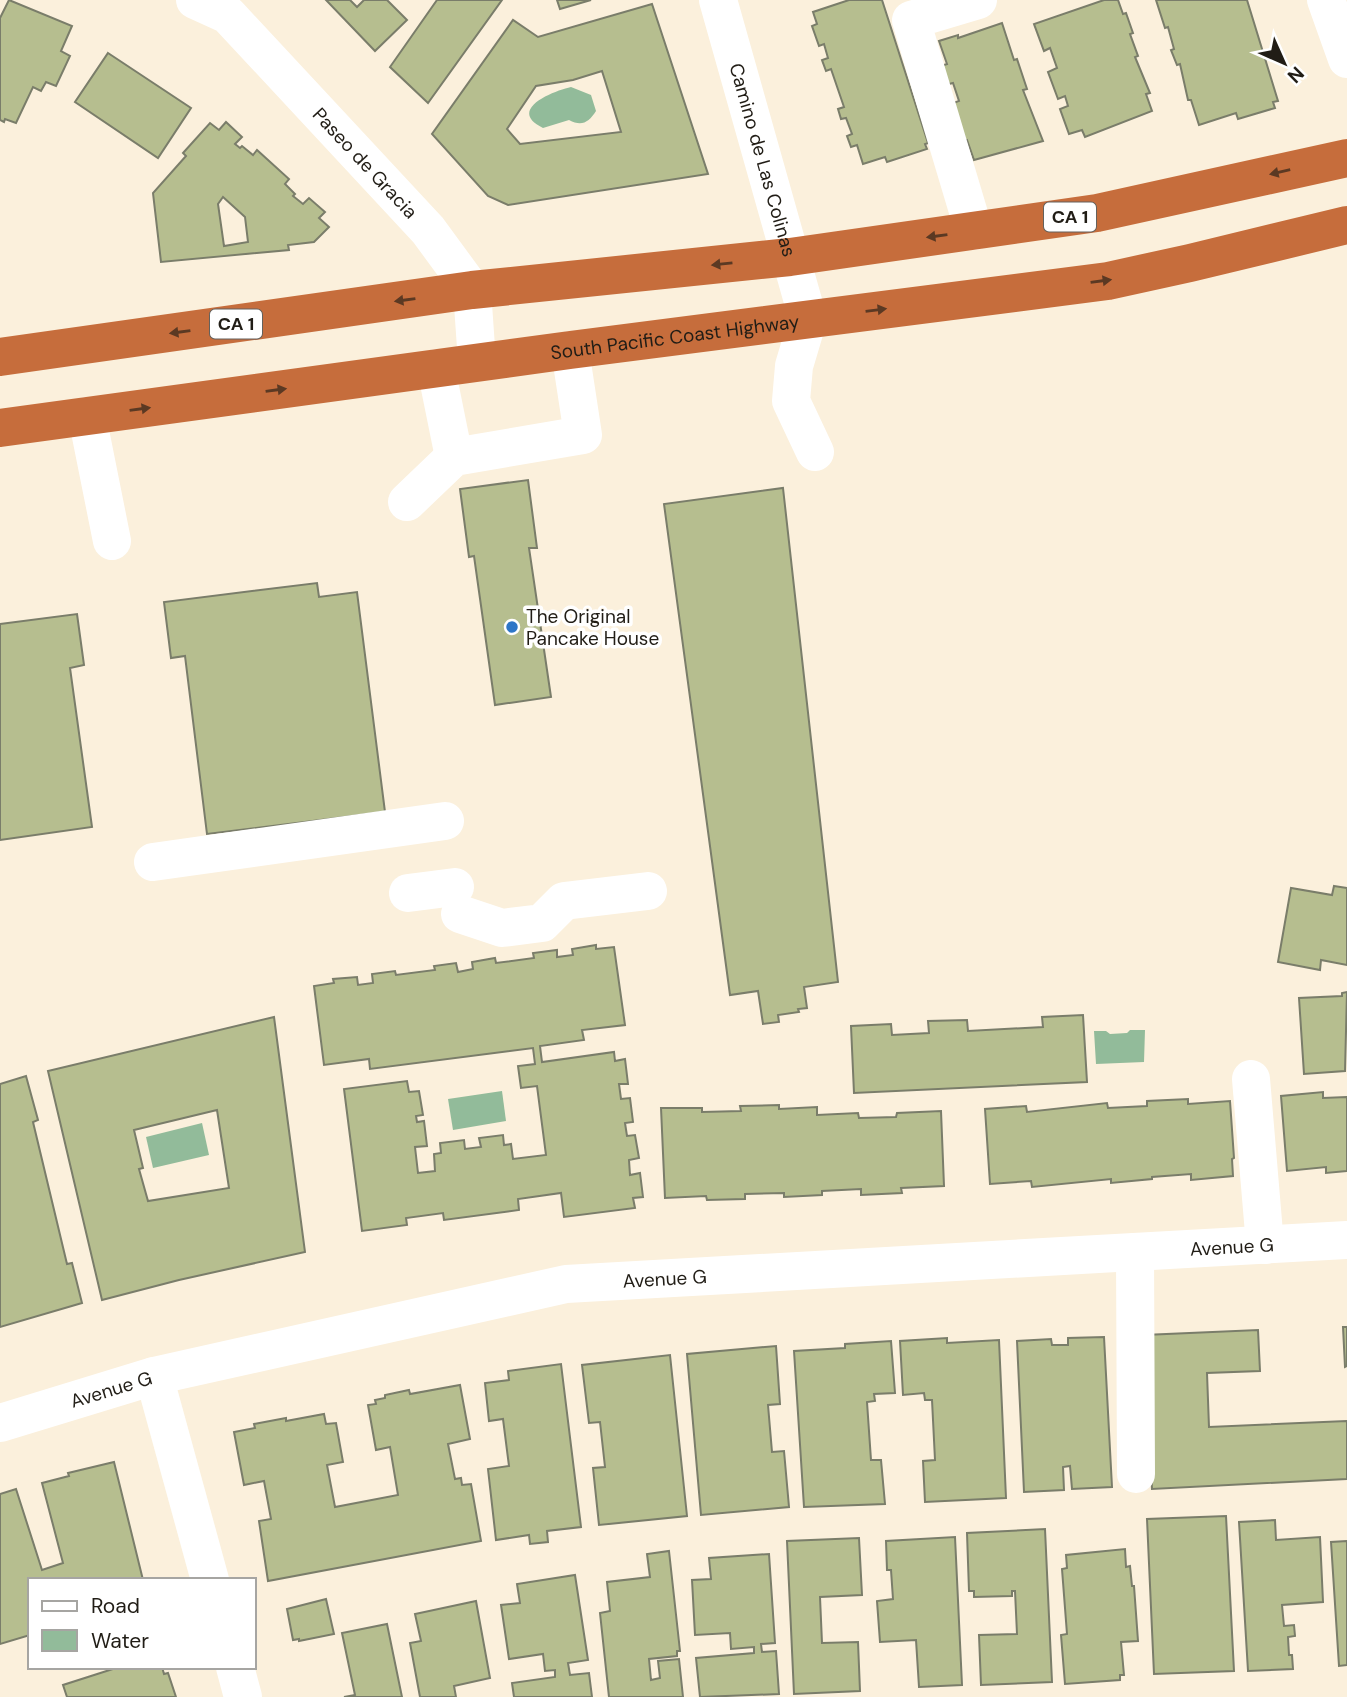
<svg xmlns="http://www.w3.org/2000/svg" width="1347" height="1697" viewBox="0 0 1347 1697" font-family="'DM Sans',sans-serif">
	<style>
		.water { fill: #92bb9a }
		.building { fill: #b6be8f; stroke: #7a7d6a; stroke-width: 2; fill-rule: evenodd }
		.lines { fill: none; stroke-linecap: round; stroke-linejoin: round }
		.minor { stroke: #fff; stroke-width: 38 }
		.highway { stroke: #c66d3c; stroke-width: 38 }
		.oneway { fill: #5b3923 }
		.poi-dot { fill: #2e76c7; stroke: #fff; stroke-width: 2.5 }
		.labels { text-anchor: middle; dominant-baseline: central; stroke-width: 7; stroke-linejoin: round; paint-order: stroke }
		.shield { fill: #fff; stroke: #64615c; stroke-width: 2 }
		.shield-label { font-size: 18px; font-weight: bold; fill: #211d16 }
		.street-label { font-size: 19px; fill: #211d16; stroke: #fff }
		.poi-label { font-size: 19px; fill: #211d16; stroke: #fff; text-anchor: start }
	</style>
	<rect width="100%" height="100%" fill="#fbf0dc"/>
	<g class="water">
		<path d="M571,87l20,8 5,16c-7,11 -14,16 -27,9l-26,8c-37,-18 10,-37 28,-41z"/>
		<polygon points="1130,1030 1145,1030 1144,1062 1096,1064 1094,1031 1106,1031 1110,1034 1127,1033"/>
		<polygon points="502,1091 506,1121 453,1130 448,1099"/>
		<polygon points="202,1123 209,1155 153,1168 146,1137"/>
	</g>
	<g class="building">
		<polygon points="9,0 72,26 61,51 70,56 56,86 46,82 41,91 33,87 16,123 5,119 4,122 0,120 0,18"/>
		<polygon points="326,0 350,0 357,7 364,0 387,0 407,20 375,51"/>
		<polygon points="437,0 502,0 428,103 390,67"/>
		<polygon points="557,0 591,0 560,9"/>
		<polygon points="849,0 882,0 928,143 925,144 927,149 887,162 885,157 863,164 857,145 851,147 847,136 852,134 846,118 841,119 838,109 844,107 831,69 826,71 822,60 828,58 824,44 819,46 812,26 817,24 813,12"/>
		<polygon points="1104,0 1118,0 1123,14 1126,13 1133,33 1130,34 1138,56 1135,57 1150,93 1146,94 1152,111 1085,137 1082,130 1069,134 1060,109 1068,106 1065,96 1058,99 1048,72 1057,68 1050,48 1044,51 1034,24"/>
		<polygon points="1156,0 1247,0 1278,101 1273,102 1275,108 1238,119 1236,113 1199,125 1191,100 1188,100 1180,64 1177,65 1171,50 1174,49 1168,27 1165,28"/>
		<path d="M652,4l56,170 -200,31 -20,-9 -56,-62 81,-114 25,17zM602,71l19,61 -101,12 -13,-15 29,-43 37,-6z"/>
		<polygon points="1002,23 1014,60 1017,59 1027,89 1023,90 1043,141 974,160 967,140 960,143 948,105 959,101 953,83 941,86 935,68 947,64 939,41 958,35 958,38"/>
		<polygon points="108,53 191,108 158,158 75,102"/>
		<path d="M226,122l16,15 -7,7 5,4 2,-2 11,9 4,-5 32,29 -4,5 10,10 -2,2 10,8 6,-6 16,14 -6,6 10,9 -15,15 -26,3 1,5 -128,12 -8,-69 33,-37 -3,-3 27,-30 9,7zM223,197l22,20 3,25 -24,4 -6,-42z"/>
		<polygon points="528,480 537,548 529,548 551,697 495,705 474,556 469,557 460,489"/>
		<polygon points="783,488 838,982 804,987 807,1008 798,1009 799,1012 778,1015 779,1022 763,1024 758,991 730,995 664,504"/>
		<polygon points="317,583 319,597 357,592 385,812 207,834 185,656 171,658 164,602"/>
		<polygon points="77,614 84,665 70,668 92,827 0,840 0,624"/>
		<polygon points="1334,886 1347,888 1347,965 1321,960 1320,970 1278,962 1291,888 1332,895"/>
		<polygon points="596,945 596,949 614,947 625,1025 582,1030 584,1040 540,1046 542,1062 614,1052 615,1061 625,1059 628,1084 619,1084 621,1099 630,1098 633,1122 625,1123 627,1136 635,1135 639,1158 629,1160 630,1175 640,1173 643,1197 633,1198 635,1208 564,1217 561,1193 518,1199 519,1210 444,1220 443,1213 406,1218 407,1225 362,1231 344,1089 407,1081 409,1092 419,1091 423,1115 416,1116 417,1122 424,1121 427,1146 415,1147 418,1173 435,1171 434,1154 441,1153 440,1143 464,1140 465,1149 481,1147 479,1138 503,1135 504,1145 511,1144 513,1159 546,1155 537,1086 521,1088 518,1066 535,1064 533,1048 370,1069 369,1059 324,1065 314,986 334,983 333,979 357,977 358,985 373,983 372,974 395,971 396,975 435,970 434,966 456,963 458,972 473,969 472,962 495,958 496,963 534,958 533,953 557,950 557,957 573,955 572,949"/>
		<polygon points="1347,992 1345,1071 1304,1074 1299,998 1342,996 1342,993"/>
		<polygon points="1083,1015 1087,1082 854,1093 851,1026 891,1024 892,1035 929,1033 928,1021 967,1020 968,1031 1043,1027 1042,1017"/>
		<path d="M274,1017l31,235 -126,28 -77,20 -54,-229zM217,1110l12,78 -81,13 -9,-32 4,-1 -9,-38z"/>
		<polygon points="26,1076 38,1120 33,1122 67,1264 72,1263 82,1303 0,1327 0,1084"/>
		<polygon points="1323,1092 1323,1098 1347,1097 1347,1171 1326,1173 1326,1167 1287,1171 1281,1096"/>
		<polygon points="1188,1099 1188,1104 1230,1101 1234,1158 1232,1159 1233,1176 1191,1180 1191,1174 1152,1177 1152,1179 1111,1183 1111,1179 1032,1187 1031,1181 990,1184 985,1109 1026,1106 1027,1112 1107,1103 1108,1108 1147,1106 1147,1101"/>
		<polygon points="779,1105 779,1109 817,1107 817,1115 858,1113 859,1118 896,1117 897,1113 941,1111 944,1186 901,1188 902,1193 861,1195 861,1189 822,1191 822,1195 784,1197 784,1193 745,1194 745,1199 707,1200 706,1196 665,1198 661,1108 702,1108 702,1112 741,1111 740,1106"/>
		<polygon points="1343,1327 1347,1327 1347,1366 1345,1367"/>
		<polygon points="1258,1330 1260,1371 1207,1373 1209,1427 1347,1421 1347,1479 1152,1489 1144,1335"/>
		<polygon points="1104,1337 1112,1487 1072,1489 1070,1466 1063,1467 1064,1490 1024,1492 1017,1341 1051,1339 1052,1345 1068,1345 1068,1338"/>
		<polygon points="947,1338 947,1343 999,1340 1006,1498 925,1502 923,1461 935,1460 932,1400 925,1400 924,1393 903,1395 900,1341"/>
		<polygon points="891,1341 895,1393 874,1394 875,1401 867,1402 871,1460 881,1460 885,1504 804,1507 794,1351 845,1348 845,1344"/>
		<polygon points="776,1346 780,1404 768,1405 772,1452 784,1451 789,1507 701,1515 687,1354"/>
		<polygon points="670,1355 687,1516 599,1525 593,1468 605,1467 600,1422 589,1423 582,1365"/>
		<polygon points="561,1364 581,1527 547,1531 548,1542 530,1544 529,1535 496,1540 488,1469 509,1466 503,1419 489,1421 485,1383 509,1380 508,1371"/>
		<polygon points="460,1385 470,1439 448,1444 455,1479 461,1478 462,1485 471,1484 481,1541 268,1581 259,1521 271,1519 264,1481 244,1485 234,1432 255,1428 254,1424 286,1418 286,1421 324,1414 326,1424 336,1423 343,1462 327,1465 335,1507 398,1495 390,1447 376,1450 368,1405 376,1404 375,1400 385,1398 385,1395 409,1390 410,1394"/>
		<polygon points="114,1462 143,1580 30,1580 30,1635 0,1644 0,1494 16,1489 42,1570 63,1563 42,1483 69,1476 68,1473"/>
		<polygon points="1226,1516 1234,1671 1154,1674 1147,1519"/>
		<polygon points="1275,1520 1276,1540 1320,1537 1323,1602 1282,1605 1284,1626 1294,1625 1295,1636 1288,1637 1289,1655 1292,1655 1293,1669 1248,1671 1239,1522"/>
		<polygon points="1045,1529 1052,1682 981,1685 979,1635 1017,1634 1015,1591 1012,1591 1012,1596 974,1597 974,1591 969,1591 967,1533"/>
		<polygon points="955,1537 962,1685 919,1687 916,1640 880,1642 877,1601 893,1599 891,1570 887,1570 886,1541"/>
		<polygon points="859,1538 862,1595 820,1597 822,1643 858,1642 860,1691 794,1694 787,1541"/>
		<polygon points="1347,1541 1347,1665 1339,1666 1331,1542"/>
		<polygon points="1125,1549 1126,1567 1130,1566 1132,1586 1134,1586 1138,1641 1121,1642 1124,1675 1120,1675 1120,1680 1065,1684 1061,1635 1067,1634 1062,1569 1067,1568 1066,1555"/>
		<polygon points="669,1551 680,1651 677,1651 677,1656 649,1659 651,1680 660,1678 658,1661 679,1659 683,1697 609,1697 600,1613 610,1611 607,1582 650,1577 647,1554"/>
		<polygon points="769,1554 775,1643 761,1644 762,1652 776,1651 779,1694 700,1697 696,1658 754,1653 754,1647 731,1649 730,1633 695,1635 692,1580 711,1579 709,1558"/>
		<polygon points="575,1575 588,1660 568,1663 570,1675 589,1673 592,1697 514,1697 512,1683 555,1677 555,1670 545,1671 543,1654 509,1659 501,1605 520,1603 517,1584"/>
		<polygon points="326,1599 334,1634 299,1641 299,1639 293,1640 287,1609"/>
		<polygon points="476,1601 490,1678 454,1686 456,1697 420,1697 410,1643 421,1641 415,1614"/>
		<polygon points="387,1624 402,1697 344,1697 355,1695 342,1633"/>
		<polygon points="119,1667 162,1667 164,1674 168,1673 176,1697 67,1697 63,1685"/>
	</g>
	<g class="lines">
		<g class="minor">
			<path id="s1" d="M195,0l33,15 200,215 44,60 5,72"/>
			<path id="s2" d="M718,0l90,319 -14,47 -3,35 24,51"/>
			<polyline points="1326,0 1347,59"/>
			<polyline points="974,231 911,20 978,0"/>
			<polyline points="436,368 454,457"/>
			<polyline points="87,416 112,541"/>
			<polyline points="407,502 454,457 583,435 570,350"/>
			<polyline points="153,862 445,821"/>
			<polyline points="408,893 455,887"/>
			<polyline points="460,914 502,928 542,923 564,901 648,891"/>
			<polyline points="1251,1079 1265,1245"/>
			<polyline points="1135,1252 1136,1474"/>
			<polyline points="154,1376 210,1580"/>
			<path id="s3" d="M0,1423l154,-47 412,-92 781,-44"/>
			<polyline points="235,1667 243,1697"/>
		</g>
		<g class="highway">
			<polyline points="0,357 472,290 790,257 1097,213 1347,158"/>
			<path id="s4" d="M0,428l570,-78 538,-69 82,-18 157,-38"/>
		</g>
	</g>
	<defs><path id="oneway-solid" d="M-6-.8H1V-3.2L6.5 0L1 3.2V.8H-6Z" transform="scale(1.75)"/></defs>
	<g class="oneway">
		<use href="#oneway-solid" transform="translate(1280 172) rotate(167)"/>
		<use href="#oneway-solid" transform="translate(937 236) rotate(172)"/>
		<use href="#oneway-solid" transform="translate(722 264) rotate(174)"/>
		<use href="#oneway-solid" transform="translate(1101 281) rotate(-8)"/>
		<use href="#oneway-solid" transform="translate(405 300) rotate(172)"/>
		<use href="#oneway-solid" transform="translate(876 310) rotate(-7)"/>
		<use href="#oneway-solid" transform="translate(180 332) rotate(172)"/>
		<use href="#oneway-solid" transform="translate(276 390) rotate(-8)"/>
		<use href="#oneway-solid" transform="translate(140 409) rotate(-8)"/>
	</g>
	<circle class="poi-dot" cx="512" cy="627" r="7"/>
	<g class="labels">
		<g class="shield">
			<rect x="1044" y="202.5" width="52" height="29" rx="5"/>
			<rect x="210" y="309.5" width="52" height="29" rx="5"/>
		</g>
		<g class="shield-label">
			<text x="1070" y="217">CA 1</text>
			<text x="236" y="324">CA 1</text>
		</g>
		<g class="street-label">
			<text stroke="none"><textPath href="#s2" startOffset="166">Camino de Las Colinas</textPath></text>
			<text stroke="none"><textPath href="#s1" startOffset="238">Paseo de Gracia</textPath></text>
			<text stroke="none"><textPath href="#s4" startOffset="681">South Pacific Coast Highway</textPath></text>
			<text stroke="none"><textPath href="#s3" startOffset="1250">Avenue G</textPath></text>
			<text stroke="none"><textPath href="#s3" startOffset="682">Avenue G</textPath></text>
			<text stroke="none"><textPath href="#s3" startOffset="116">Avenue G</textPath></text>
		</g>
		<g class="poi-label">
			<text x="526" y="616">The Original<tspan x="526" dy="22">Pancake House</tspan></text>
		</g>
	</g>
	<rect x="28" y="1578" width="228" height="91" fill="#ffffff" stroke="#a6a5a2" stroke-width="2"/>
	<rect x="42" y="1601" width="35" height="10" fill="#ffffff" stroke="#a6a5a2" stroke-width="2"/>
	<text x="91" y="1613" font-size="21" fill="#211d16">Road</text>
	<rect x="42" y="1630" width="35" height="21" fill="#92bb9a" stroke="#a6a5a2" stroke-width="2"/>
	<text x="91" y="1648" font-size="21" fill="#211d16">Water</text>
	<g transform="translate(1284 63) rotate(135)" stroke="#ffffff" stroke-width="5" paint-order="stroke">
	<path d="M0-5L12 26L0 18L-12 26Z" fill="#211d16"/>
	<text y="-10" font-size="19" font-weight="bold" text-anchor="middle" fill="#211d16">N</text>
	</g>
</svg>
